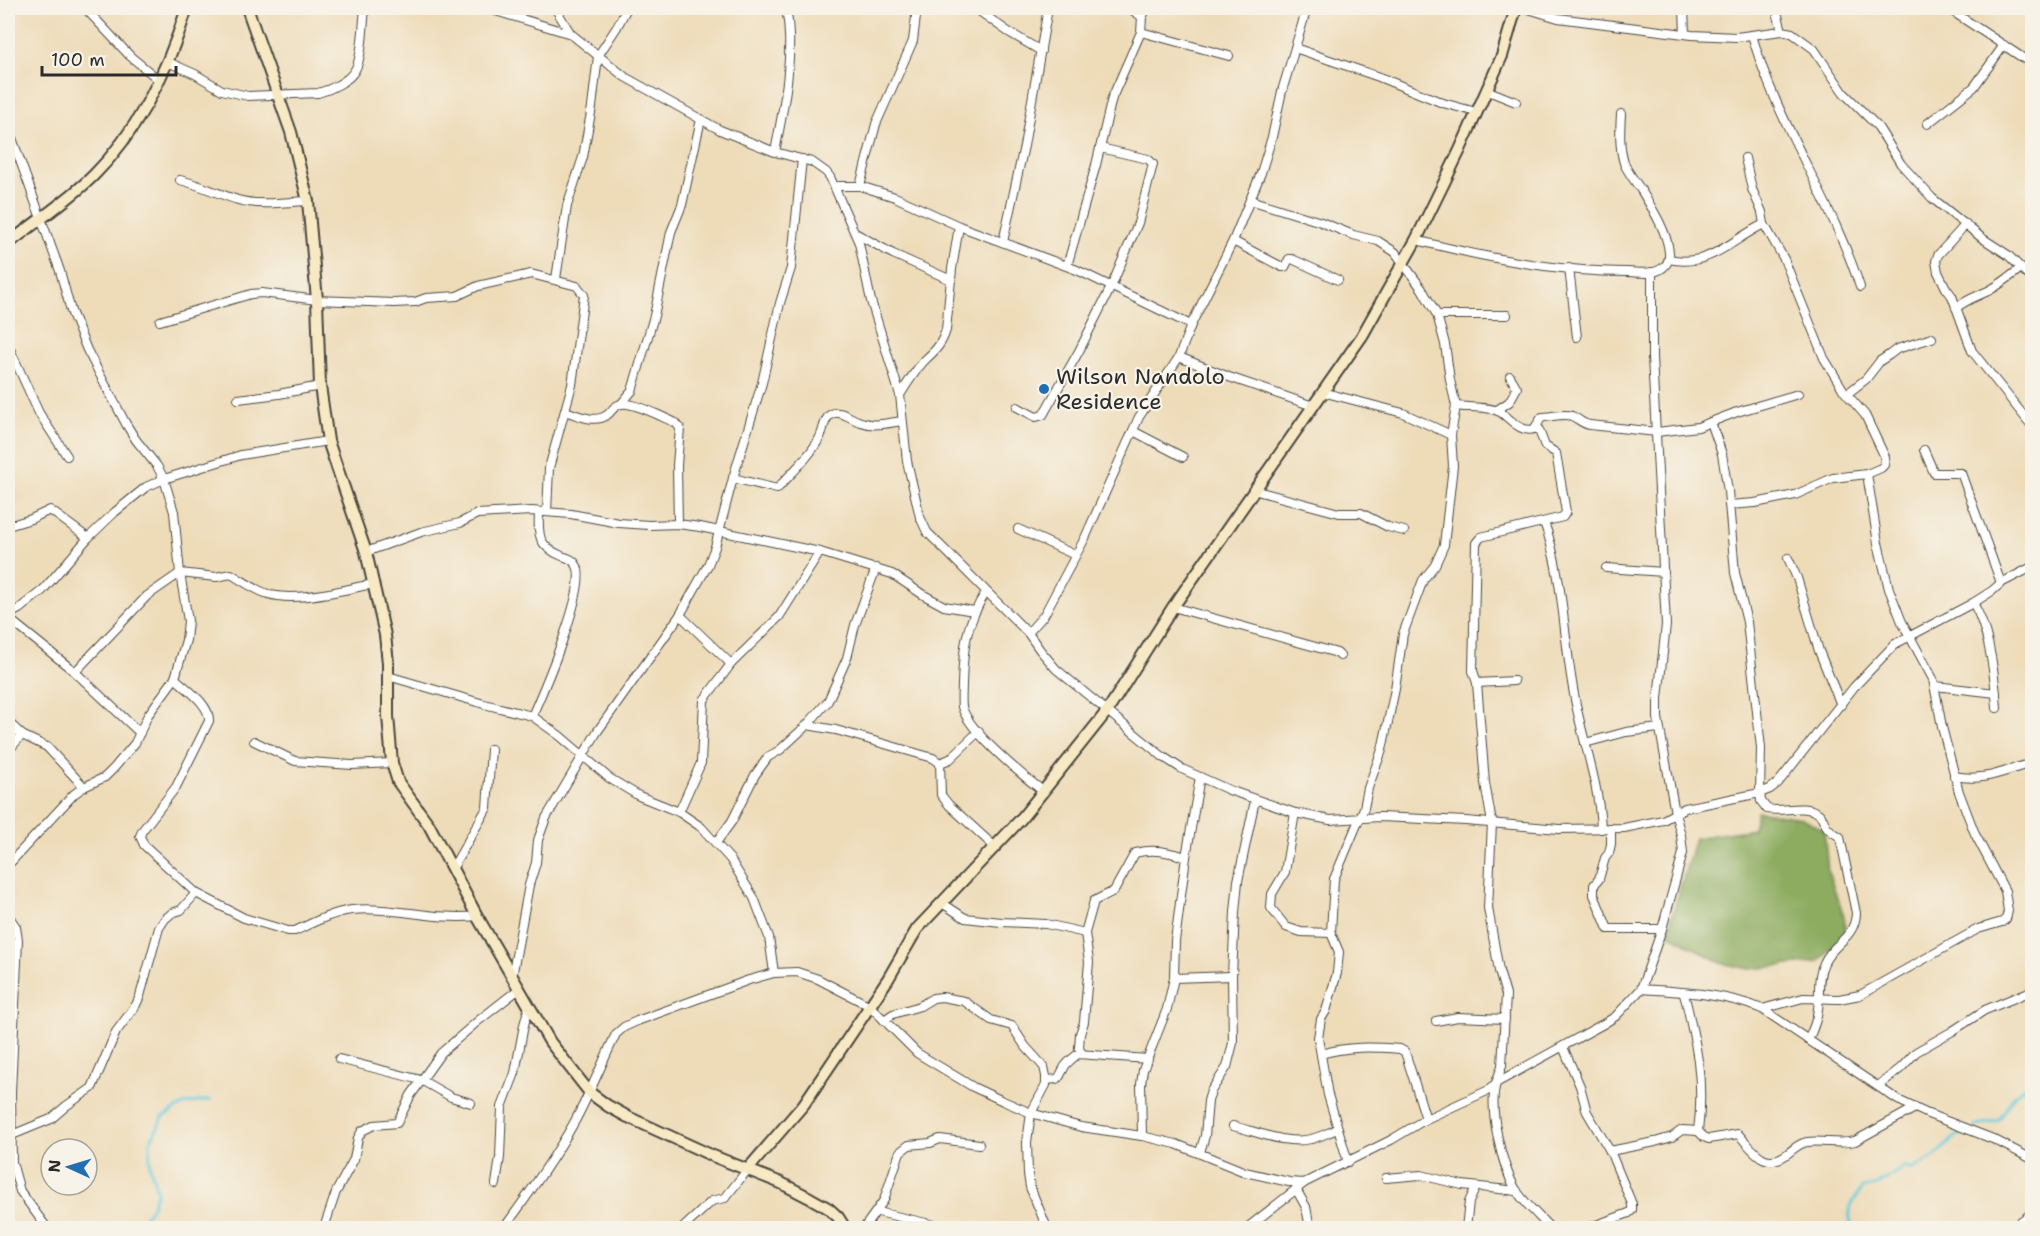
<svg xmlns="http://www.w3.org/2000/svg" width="2040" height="1236" viewBox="0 0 2040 1236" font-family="'Shantell Sans',sans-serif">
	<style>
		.forest { fill: #8dac60; stroke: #5c6c46; stroke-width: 1.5 }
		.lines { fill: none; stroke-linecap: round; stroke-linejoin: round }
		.stream { stroke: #5fc8db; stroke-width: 3 }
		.street-casing { stroke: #484640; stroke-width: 10 }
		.secondary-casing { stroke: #484640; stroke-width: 14 }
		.street { stroke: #fff; stroke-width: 8 }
		.secondary { stroke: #f7e9c3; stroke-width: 10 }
		.poi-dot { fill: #1f6fb2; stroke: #f7f3e8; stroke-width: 2 }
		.labels { text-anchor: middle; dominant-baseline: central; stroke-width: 4.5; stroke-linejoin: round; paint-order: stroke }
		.poi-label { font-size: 22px; fill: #2b2b2b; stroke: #f7f3e8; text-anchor: start }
	</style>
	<rect width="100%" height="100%" fill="#f7f3e8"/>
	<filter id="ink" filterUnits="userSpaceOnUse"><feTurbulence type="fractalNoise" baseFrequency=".0167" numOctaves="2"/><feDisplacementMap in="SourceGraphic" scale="12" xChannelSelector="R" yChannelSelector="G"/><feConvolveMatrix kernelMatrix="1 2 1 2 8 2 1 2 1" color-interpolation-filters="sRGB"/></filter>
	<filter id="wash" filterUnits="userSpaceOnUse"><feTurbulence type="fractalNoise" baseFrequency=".008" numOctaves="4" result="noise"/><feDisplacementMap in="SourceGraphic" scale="24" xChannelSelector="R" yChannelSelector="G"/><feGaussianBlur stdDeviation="1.35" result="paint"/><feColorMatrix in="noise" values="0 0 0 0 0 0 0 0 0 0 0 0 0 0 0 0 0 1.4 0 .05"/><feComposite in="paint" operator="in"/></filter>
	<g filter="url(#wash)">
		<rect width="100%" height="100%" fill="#eedcb9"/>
		<polygon class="forest" points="1757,811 1802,818 1824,830 1828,872 1844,916 1846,934 1818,962 1750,969 1721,963 1667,933 1695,838 1753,829"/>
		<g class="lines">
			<g class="stream">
				<polyline points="1975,1127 1999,1120 2015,1094 2032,1083"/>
				<polyline points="137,1228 152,1206 157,1191 150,1166 150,1142 163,1117 185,1104 210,1100"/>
				<path d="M1852,1228c-6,-18 0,-25 10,-40l13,-2 30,-19 6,3 24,-14 18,-17 13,-8"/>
			</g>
		</g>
	</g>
	<g filter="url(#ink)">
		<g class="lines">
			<g class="street-casing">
				<g id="street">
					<polyline points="85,8 130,56 159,80"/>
					<polyline points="486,8 571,34"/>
					<polyline points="555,8 571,34 625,77 720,130 775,152 812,162 826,172 830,177 859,243 871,301 900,395 907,461 920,517 927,532 1028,633 1040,650 1056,669 1162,756 1182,769 1229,790 1295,813 1330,820 1380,817 1466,821 1559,829 1624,828 1663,820 1685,808 1760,793 1770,789 1778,783 1854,687 1895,644 1973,603 1992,591 2001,583 2032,567"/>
					<polyline points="975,8 1007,31 1041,51"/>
					<polyline points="1129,8 1142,17"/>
					<polyline points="1525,8 1558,18 1692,35 1736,37 1782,31 1792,33 1814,49 1844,93 1878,127 1901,164 1932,198 1982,238 2008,255 2032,279"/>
					<polyline points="1684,8 1685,34"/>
					<polyline points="1776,8 1782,31"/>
					<polyline points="1953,8 1955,13 2032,64"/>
					<polyline points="1141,32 1229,56"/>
					<path d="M1752,35c25,89 80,165 108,252"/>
					<polyline points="1295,48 1379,77 1443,103 1476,112"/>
					<path d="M168,62l27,12 27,16 26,6 70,-3c12,-3 31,-12 37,-23 8,-14 8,-46 10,-62"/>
					<polyline points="1486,90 1516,102"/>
					<polyline points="1927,124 1974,87 2004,45"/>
					<polyline points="8,127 60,271 71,311 87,350 126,424 136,440 157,466 164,479 174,512 180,573 188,621 186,640 175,678 148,715 135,743 114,768 105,777 84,787 74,794 8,865"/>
					<path d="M775,152c9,-47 20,-97 11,-144"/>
					<path d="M180,180c21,5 38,14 58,20 21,6 48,2 70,1"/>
					<polyline points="835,186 860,186 895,197 959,226 1077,270 1191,325"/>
					<polyline points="860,186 876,124 913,41 917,8"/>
					<polyline points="1250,200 1321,222 1353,235 1378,241 1395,252 1422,289 1437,315 1445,344 1450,380 1456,406 1451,435 1453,466 1444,545 1435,565 1423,580 1403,634 1395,689 1382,750 1368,788 1364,808 1334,879 1331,933 1339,952 1337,973 1326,1011 1321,1019 1318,1038 1328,1095 1348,1162"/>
					<polyline points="1966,224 1938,255 1936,261 1938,272 1946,288 1952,296 1972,351 2032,426"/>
					<polyline points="855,233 893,254 951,280"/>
					<path d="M1416,240c69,18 140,32 211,32 10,0 23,3 32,-2 7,-3 11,-10 10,-18 -2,-21 -17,-44 -28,-62 -6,-9 -13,-17 -17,-27 -5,-16 -4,-33 -3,-49"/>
					<polyline points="1233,241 1282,267 1285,267 1289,259 1292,259 1338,280"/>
					<polyline points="1003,242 1024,146 1048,8"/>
					<path d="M1669,259c40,9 62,-19 95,-35"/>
					<polyline points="1067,266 1096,165 1112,98 1141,32 1142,17 1147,8"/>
					<polyline points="1569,268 1577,337"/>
					<polyline points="556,279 567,206 583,157 592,107 598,56 617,27 627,8"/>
					<path d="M1956,308c11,-9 22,-12 34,-18 11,-6 21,-14 31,-22"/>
					<polyline points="1437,315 1507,315"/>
					<polyline points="160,321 251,294 262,293 317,300 394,303 415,302 426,298 457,296 478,286 531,274 577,286 584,295 572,385 549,468 547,512"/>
					<polyline points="8,345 39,413 67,456"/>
					<polyline points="1179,357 1229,377 1313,406"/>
					<polyline points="1322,392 1403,413 1451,435"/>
					<polyline points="1848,393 1866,379 1880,361 1889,355 1897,349 1932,338"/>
					<path d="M900,395c8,-12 16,-27 27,-37 10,-9 15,-15 19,-28l6,-61 7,-43"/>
					<polyline points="238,399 279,394 320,386"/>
					<polyline points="622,403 632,391 654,316 671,232 682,205 701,119"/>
					<path d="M1456,406c13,2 33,0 44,6 11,7 20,21 34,17l8,-12c9,0 22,-4 30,-1 7,3 10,8 18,9l67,7 41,-5 39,-15 61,-18"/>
					<polyline points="1017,407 1036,417 1043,415 1079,351 1112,285 1138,223 1153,164 1148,159 1100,148"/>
					<polyline points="1497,410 1509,402 1517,388 1510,376"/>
					<path d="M565,411c12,4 30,13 42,4 6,-4 6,-10 15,-11 12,-2 42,14 54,19l4,5 -3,37 1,59"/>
					<path d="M1711,422l11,32 6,37 7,82 12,49 14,126 -1,45 1,8 6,8c16,4 35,-6 51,4 5,3 6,11 10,15 3,4 8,6 12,9l16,76c-1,26 -23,29 -32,50 -7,13 -4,31 -6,46 -1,11 -5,21 -10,31"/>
					<polyline points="1133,431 1183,457"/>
					<polyline points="1924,450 1934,473 1961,473 2001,583"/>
					<path d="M733,478l44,11c14,-16 32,-31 42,-50 6,-9 4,-28 20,-26 7,1 14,7 22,9 13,5 27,1 41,-1"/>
					<polyline points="1253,490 1339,513 1361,513 1388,527 1404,531"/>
					<polyline points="1729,505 1755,503 1795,495 1833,478 1867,474 1881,468 1884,465 1885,457 1865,415 1844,391 1824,358 1784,259 1764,224 1762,212 1752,189 1745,158"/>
					<path d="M1544,522c20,56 19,115 30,172 8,46 25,88 27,135"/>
					<polyline points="8,526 31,519 50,510 88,538"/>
					<polyline points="1018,529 1075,555"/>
					<polyline points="366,552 421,532 460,523 477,514 531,511 571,514 619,523 649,525 678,524 700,527 820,552 892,574 922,594 944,606 974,611"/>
					<polyline points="1788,558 1797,578 1819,651 1841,705"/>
					<polyline points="1606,568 1664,572"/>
					<path d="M986,592c-20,31 -23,56 -24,92 0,7 -1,16 0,23 7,25 61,69 82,85"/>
					<path d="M1973,603c16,26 22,74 24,105"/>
					<polyline points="1173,607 1337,653 1340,656"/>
					<polyline points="8,615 19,609 43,590 88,538 115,512 146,487 164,479 241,455 328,441"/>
					<polyline points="680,615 731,664"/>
					<polyline points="8,618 75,672 140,733"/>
					<polyline points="1028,633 1044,615 1085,538 1139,417 1179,357 1191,325 1233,241 1261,173 1272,137 1282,91 1307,8"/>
					<path d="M75,672l72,-76 33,-23 36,4 15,-3c12,7 24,16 37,20 29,9 76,-5 106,-10"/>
					<polyline points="388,676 484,704 532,716 560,736 609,778 639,796 679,812 701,827 730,859 754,898 769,937 774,973"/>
					<path d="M175,678c11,11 35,26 34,43l-33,66 -34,44 -2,5 4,9 52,48 48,25 44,13h7c17,-8 38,-19 57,-21 42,-4 83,11 125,6"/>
					<polyline points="1477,683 1514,681"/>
					<polyline points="1935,686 1996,693"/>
					<path d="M532,716c11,-25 56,-129 45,-150 -3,-6 -8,-8 -15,-10 -24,-10 -24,-20 -23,-44"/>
					<polyline points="8,722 22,735 47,747 84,787"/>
					<polyline points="807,725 836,730 933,758 940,763 941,795 949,805 996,848"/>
					<polyline points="254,741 295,761 352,765 392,763"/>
					<polyline points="1585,743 1626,732 1659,728"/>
					<polyline points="8,751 22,735"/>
					<polyline points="940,763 950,759 979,731"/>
					<path d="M1954,776c31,6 49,-5 78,-13"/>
					<polyline points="679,812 701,763 704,700 731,664 779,617 820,552"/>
					<polyline points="1295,813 1285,872 1272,894 1271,908 1286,927 1301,932 1331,933"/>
					<polyline points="1611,828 1611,844 1609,853 1605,858 1599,879 1594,885 1594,895 1608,929 1662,929"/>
					<polyline points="716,843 732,821 755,775 768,757 780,750 807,725 828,701 847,658 855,625 876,568"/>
					<polyline points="452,869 487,808 491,749"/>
					<polyline points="942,903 965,918 1001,922 1046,924 1085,933"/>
					<polyline points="8,915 16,927 18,940 11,1092 12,1162 20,1191 47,1228"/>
					<polyline points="512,977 529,885 536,863 538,840 546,818 597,732 680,615 708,565 715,547 733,478 762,383 780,303 791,268 802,159"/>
					<polyline points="1174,978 1232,976"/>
					<path d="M1641,989c40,3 83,4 121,20l136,91 30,14 65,25 39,20"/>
					<path d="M1683,992c4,10 6,22 8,32 9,36 12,70 7,107"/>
					<polyline points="1762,1009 1803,998 1839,999 1860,995 1978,929 2002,922 2006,919 2008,911 2005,891 1975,834 1959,792 1942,727 1933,679 1902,622 1889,589 1878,543 1867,474"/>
					<polyline points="884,1020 893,1014 920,1006 933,998 942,997 964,1001 991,1020 1012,1026 1025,1046 1044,1067 1046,1076 1046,1085 1031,1113 1027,1142 1028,1174 1030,1187 1047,1228"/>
					<polyline points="1436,1021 1458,1017 1505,1019"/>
					<polyline points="1563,1047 1580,1086 1587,1112 1610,1151 1632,1204 1632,1210 1629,1213 1588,1228"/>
					<path d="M1082,1054l-3,-6 1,-14 4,-12 5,-60 -4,-29 9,-32 20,-10 21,-38c19,-5 33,-1 51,4"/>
					<path d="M1321,1054c27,-8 51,-7 79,-5l5,3 21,67"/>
					<polyline points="339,1059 421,1080 451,1097 471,1103"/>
					<path d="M1046,1080c16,-1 11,0 18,-12 2,-5 9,-10 14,-14l70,5"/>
					<polyline points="1878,1086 1901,1068 1916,1052 1951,1032 1985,1010 2029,992"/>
					<path d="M1233,1126c25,6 54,19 78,13 9,-2 18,-7 27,-10"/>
					<polyline points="12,1135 51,1119 66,1106 92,1088 116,1032 136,1005 140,996 159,928 165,919 172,913 181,910 196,893"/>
					<polyline points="1142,1136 1141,1084 1143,1070 1167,1009 1174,978 1175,941 1186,857 1200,777"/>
					<path d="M1610,1151l45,-9 17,-5 10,-7 16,1 6,6 5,2 29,-5c15,15 26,37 49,20 7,-5 12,-11 20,-12 16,-2 32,3 48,-1l60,-33"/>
					<polyline points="1200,1152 1205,1136 1208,1101 1211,1091 1227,1067 1233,1043 1232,976 1235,912 1238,881 1255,800"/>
					<polyline points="1386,1178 1421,1175 1462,1185 1517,1191"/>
					<polyline points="496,1184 500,1157 502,1107 515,1073 524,1025 529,1006"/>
					<polyline points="1296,1189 1306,1207 1310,1228"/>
					<polyline points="878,1212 948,1228"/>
					<polyline points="324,1228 336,1192 354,1159 358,1138 362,1131 374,1125 397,1123 411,1095 441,1053 478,1021 519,989"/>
					<path d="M504,1228c25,-34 50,-69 71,-107 15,-28 27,-58 41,-87l8,-7 13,-6 112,-41 25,-7 23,-1 21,7 52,27 47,47 56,34 30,14 28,12 50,14 61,9 34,8 69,28 44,10 15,1 87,-43 35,-21 63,-29 7,-7 6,-17 4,-71 -7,-24 -11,-63 4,-85 -7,-40 -8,-100 -4,-12 3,-128 5,-6 82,-20 3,-5 -10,-59 -11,-7 -8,-21"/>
					<polyline points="683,1228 712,1201 725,1198 748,1169"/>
					<polyline points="864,1228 884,1200 900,1152 909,1145 930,1143 940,1139 979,1144"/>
					<polyline points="1247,1228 1304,1183"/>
					<polyline points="1466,1228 1469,1202 1476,1187"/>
					<path d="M1550,1228c-11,-12 -25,-24 -34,-38 -14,-24 -28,-80 -20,-107l109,-60 11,-7 25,-27 21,-60 21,-76 -2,-18 -6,-22 -17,-95v-20l8,-73 -14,-268v-85"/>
					<polyline points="2012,1228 2032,1213"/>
				</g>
			</g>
			<g class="secondary-casing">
				<g id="secondary">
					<polyline points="247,8 291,132 308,201 317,300 320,386 328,441 366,552 385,635 388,663 388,716 392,763 398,782 429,825 477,916 550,1042 590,1093 608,1106 628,1117 713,1156 781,1183 810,1198 828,1208 838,1217 845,1228"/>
					<path d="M8,244c28,-23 60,-43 86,-69 46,-46 74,-106 93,-167"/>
					<polyline points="748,1169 804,1104 888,979 917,929 1021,819 1108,710 1173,607 1362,336 1416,240 1459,152 1502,56 1516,8"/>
				</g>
			</g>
			<use href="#street" class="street"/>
			<use href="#secondary" class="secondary"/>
		</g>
	</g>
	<circle class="poi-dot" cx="1044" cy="389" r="6"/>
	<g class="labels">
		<g class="poi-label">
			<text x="1056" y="376">Wilson Nandolo<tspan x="1056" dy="25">Residence</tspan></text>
		</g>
	</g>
	<rect width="2040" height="1236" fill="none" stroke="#f7f3e8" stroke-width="30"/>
	<g transform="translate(69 1167) rotate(274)"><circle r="28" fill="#f7f3e8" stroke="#a5a39c" stroke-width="1.5"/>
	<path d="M0-4.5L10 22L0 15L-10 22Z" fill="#1f6fb2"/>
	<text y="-9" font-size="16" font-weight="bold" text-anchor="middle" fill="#2b2b2b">N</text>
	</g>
	<path d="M42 66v9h134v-9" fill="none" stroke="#2b2b2b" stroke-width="3"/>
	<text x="51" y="66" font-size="18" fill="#2b2b2b" stroke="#f7f3e8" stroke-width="4.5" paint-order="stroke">100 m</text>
</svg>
